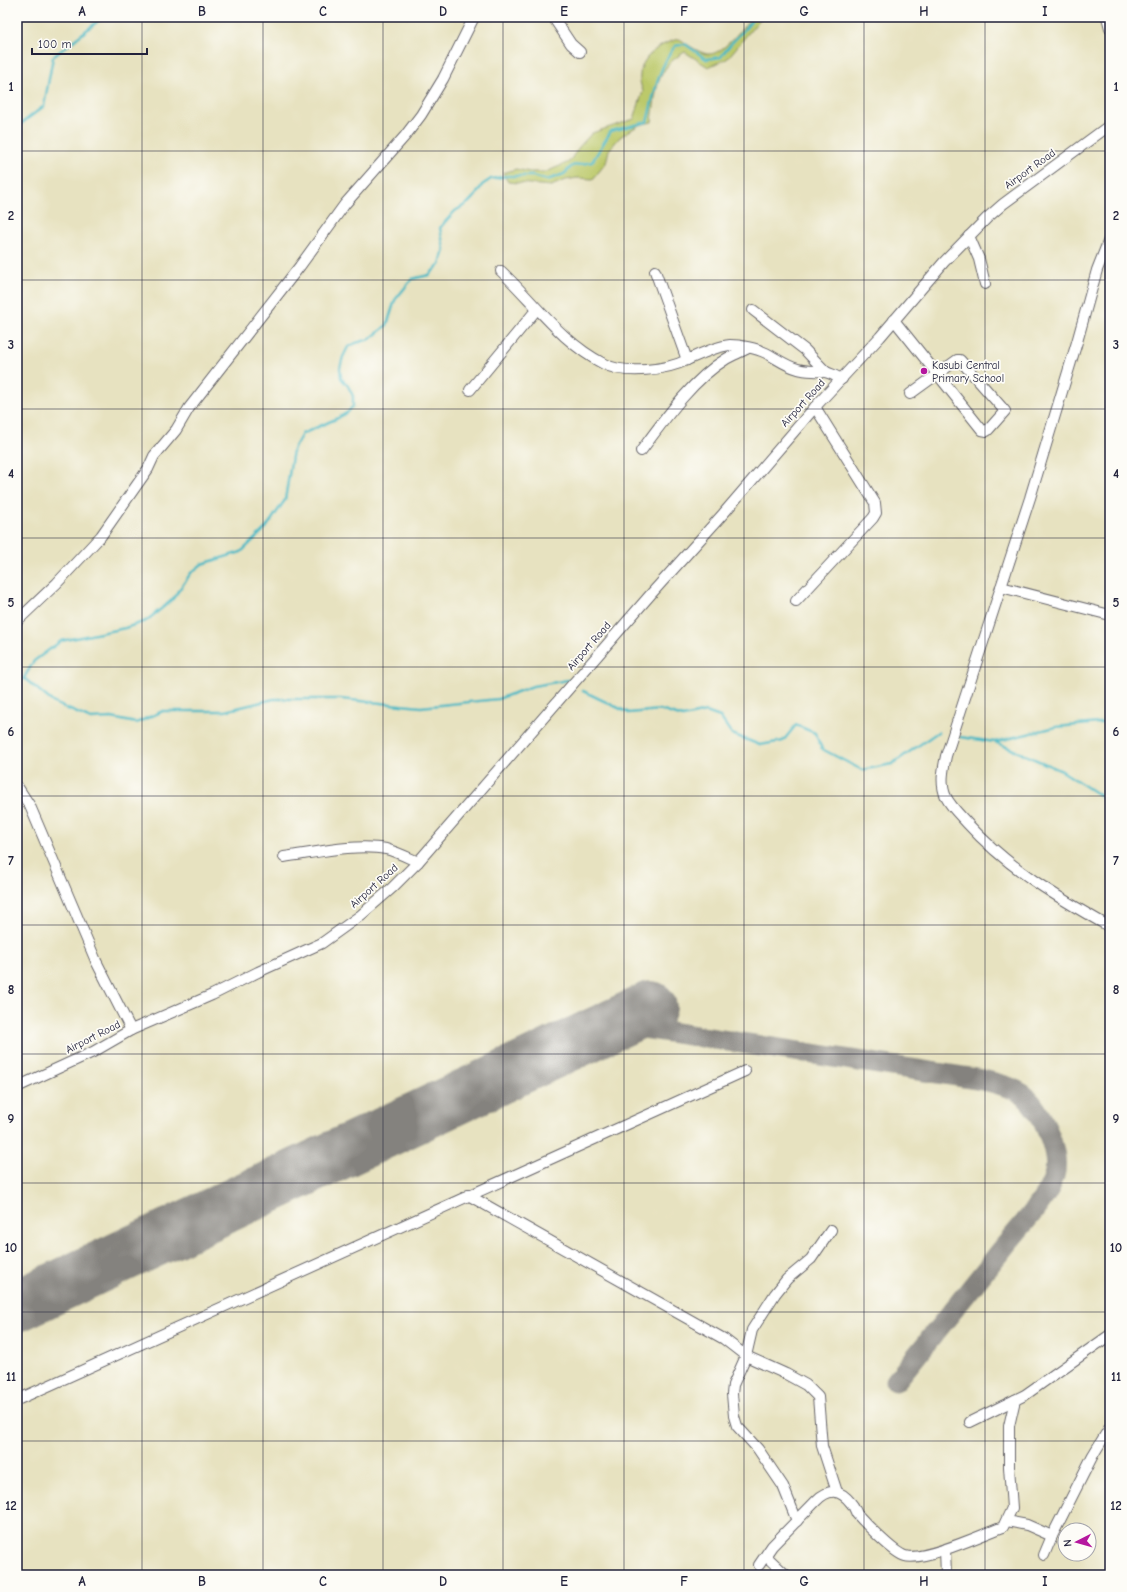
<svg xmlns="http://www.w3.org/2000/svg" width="1127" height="1592" viewBox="0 0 1127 1592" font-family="'Comic Neue',sans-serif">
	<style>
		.green { fill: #bcc96b; stroke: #6f7653 }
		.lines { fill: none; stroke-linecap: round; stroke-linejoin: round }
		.stream { stroke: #4cb9c5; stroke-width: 2.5 }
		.taxiway { stroke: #84827e; stroke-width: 21 }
		.runway { stroke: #84827e; stroke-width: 52 }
		.minor-casing { stroke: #67656a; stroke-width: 12 }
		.minor { stroke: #fff; stroke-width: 10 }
		.grid { fill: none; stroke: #22223b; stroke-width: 1; stroke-opacity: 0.55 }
		.poi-dot { fill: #b5179e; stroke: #fdfcf7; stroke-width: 1.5 }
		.labels { text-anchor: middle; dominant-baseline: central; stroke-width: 3.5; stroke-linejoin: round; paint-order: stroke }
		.street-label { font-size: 11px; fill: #22223b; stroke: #fdfcf7 }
		.poi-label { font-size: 11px; fill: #22223b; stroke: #fdfcf7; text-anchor: start }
		.neatline { fill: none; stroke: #22223b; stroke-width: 1.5 }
		.grid-label { font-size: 13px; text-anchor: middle; font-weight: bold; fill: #22223b }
	</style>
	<rect width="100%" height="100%" fill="#fdfcf7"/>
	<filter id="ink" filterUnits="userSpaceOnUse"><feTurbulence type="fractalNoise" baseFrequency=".025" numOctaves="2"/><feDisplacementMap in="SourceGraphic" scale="8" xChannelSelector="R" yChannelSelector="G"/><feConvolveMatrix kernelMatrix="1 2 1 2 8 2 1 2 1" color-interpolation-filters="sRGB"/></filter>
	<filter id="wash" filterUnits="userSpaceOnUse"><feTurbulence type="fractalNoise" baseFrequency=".012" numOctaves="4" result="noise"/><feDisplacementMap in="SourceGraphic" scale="16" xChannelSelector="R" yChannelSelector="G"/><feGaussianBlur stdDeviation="0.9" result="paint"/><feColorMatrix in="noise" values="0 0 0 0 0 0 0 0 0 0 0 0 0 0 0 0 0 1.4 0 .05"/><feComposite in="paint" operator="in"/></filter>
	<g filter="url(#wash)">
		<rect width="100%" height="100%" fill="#e7e2c0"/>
		<path class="green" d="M752,17l9,1 -34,41 -19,8 -23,-15c-30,16 -29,40 -33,70l-13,3 -19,12 -11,13 -3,13 -13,16 -16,-1 -11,2 -15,6 -43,-4 -5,-9 13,-4 14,3h16l23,-10 10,-15 13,-14 42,-14 9,-28c-12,-26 12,-47 36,-52 8,5 23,16 31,15 14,-1 33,-27 42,-37z"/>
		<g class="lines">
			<g class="stream">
				<polyline points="17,127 44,106 53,57 103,17"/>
				<polyline points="24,678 54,703 91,719 112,718 136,723 163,711 225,711 274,699 341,699 421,707 498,699 533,686 568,680"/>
				<path d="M17,683l7,-5 10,-17 27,-20 64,-13 21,-7 26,-21 19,-27 11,-9 39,-12 25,-24 19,-28 8,-50 9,-16 36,-16 10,-6 5,-6v-10l-5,-10 -7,-8 -1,-10 3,-11 5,-10 8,-4 14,-4 17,-14 8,-25 17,-21 17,-4 11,-11 4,-15 -4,-21 5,-6 10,-11 13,-8 8,-8 6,-10 9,-6 16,-3h26l14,4 17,-6 8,-8 20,-4 19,-31 36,-9c7,-27 11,-54 28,-76l10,-2 21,15 15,-2c9,-15 24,-25 33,-40"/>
				<polyline points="583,691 629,713 660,710 683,717 706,712 720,717 732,734 760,745 783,741 796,725 815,733 822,749 862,770 892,764 938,732"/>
				<polyline points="960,737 995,742 1056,727 1110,722"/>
				<polyline points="995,742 1062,771 1105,799 1110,800"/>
			</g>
			<path class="taxiway" d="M617,1024l366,56c13,3 31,7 42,16 17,16 36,57 29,80 -6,23 -35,52 -50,71 -36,45 -73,90 -108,134"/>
			<polyline class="runway" points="17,1306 651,1007"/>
		</g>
	</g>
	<g filter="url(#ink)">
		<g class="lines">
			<g class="minor-casing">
				<g id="minor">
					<polyline points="553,17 571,44 580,52"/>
					<polyline points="1107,17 1110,28"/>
					<polyline points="969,236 979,259 985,284"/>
					<path d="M1110,237l-13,33 -20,72 -47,156 -84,258c-3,14 -6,28 0,41 5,10 14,18 21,26 42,46 90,74 143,104"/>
					<path d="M501,271c34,32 60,71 103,93 21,11 63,6 83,-4 11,-5 30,-14 43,-15 10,0 26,3 36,8 10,5 20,13 32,16 9,3 18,1 27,3 6,1 12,5 17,7"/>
					<polyline points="655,271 687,360"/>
					<polyline points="753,310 805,350 826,372"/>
					<polyline points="894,320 982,430 987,431 989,429 1005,411 960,360 957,360 910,394"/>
					<polyline points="470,390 537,309"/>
					<path d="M641,451c23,-31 52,-72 85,-92 7,-4 15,-7 22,-11"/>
					<polyline points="1001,587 1110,615"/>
					<polyline points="796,601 873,518 876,513 875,503 815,407"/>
					<polyline points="17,621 57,583 101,536 148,469 154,456 176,430 189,408 300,266 345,204 405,136 421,115 443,79 474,17"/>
					<polyline points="17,786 30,806 96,961 131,1030"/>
					<path d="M284,857c30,-4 72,-14 102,-8 11,3 21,8 32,13"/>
					<polyline points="17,1087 93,1052 131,1030 212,995 258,972 322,943 361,915 392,888 418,862 651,594 723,514 815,407 880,337 944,262 987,218 1003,204 1110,125"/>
					<polyline points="468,1195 724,1339 746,1356 786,1374 806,1385 818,1397 822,1446 837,1492"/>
					<polyline points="17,1400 745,1071"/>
					<polyline points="970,1422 1025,1395 1110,1335"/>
					<polyline points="797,1521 783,1486 758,1449 737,1426 734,1416 732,1394 733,1385 746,1356 752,1330 775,1294 787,1279 811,1259 831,1230"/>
					<polyline points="1007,1521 1027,1525 1052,1536 1093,1455 1110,1427"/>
					<polyline points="945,1549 946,1575"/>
					<polyline points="1044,1555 1052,1536"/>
					<polyline points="766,1556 786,1575"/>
					<path d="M759,1565l13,-19 44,-45c13,-13 24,-12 35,2 3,3 4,7 6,11 8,9 37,39 48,42 18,6 79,-22 98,-29l9,-19 -3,-41v-41l6,-26"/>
				</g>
			</g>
			<use href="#minor" class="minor"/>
		</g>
	</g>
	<path class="grid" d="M142,17v1558M263,17v1558M383,17v1558M503,17v1558M624,17v1558M744,17v1558M864,17v1558M985,17v1558M17,151h1093M17,280h1093M17,409h1093M17,538h1093M17,667h1093M17,796h1093M17,925h1093M17,1054h1093M17,1183h1093M17,1312h1093M17,1441h1093"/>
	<circle class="poi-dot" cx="924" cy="371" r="4"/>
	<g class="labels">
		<g class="street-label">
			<text transform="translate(1030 169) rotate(-36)">Airport Road</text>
			<text transform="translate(803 403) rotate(-48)">Airport Road</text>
			<text transform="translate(589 646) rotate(-49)">Airport Road</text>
			<text transform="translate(374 886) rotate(-42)">Airport Road</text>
			<text transform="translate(93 1037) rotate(-27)">Airport Road</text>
		</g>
		<g class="poi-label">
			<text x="932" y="365">Kasubi Central<tspan x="932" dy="13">Primary School</tspan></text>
		</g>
	</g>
	<rect width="1127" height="1592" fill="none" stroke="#fdfcf7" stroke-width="44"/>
	<g transform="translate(1077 1542) rotate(264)"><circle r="19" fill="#fdfcf7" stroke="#a5a5ac"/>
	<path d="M0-3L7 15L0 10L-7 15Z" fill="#b5179e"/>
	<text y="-6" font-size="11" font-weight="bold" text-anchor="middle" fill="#22223b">N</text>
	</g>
	<path d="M32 48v6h115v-6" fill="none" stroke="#22223b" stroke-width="2"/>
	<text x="38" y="48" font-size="12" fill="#22223b" stroke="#fdfcf7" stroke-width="3" paint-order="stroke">100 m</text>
	<rect x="22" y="22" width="1083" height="1548" class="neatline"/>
	<g class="grid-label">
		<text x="82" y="16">A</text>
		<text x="202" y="16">B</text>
		<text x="323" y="16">C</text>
		<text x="443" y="16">D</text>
		<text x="564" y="16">E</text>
		<text x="684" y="16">F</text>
		<text x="804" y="16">G</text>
		<text x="924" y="16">H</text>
		<text x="1045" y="16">I</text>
		<text x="11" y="91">1</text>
		<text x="1116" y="91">1</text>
		<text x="11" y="220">2</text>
		<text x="1116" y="220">2</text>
		<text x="11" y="349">3</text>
		<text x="1116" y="349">3</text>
		<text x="11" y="478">4</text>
		<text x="1116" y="478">4</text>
		<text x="11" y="607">5</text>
		<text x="1116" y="607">5</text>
		<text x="11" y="736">6</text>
		<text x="1116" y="736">6</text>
		<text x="11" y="865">7</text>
		<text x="1116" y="865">7</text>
		<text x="11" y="994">8</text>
		<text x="1116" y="994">8</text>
		<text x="11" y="1123">9</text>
		<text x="1116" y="1123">9</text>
		<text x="11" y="1252">10</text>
		<text x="1116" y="1252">10</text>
		<text x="11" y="1381">11</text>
		<text x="1116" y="1381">11</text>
		<text x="11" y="1510">12</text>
		<text x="1116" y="1510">12</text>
		<text x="82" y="1586">A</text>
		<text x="202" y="1586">B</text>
		<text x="323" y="1586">C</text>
		<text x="443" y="1586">D</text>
		<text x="564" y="1586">E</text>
		<text x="684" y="1586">F</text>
		<text x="804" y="1586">G</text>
		<text x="924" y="1586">H</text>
		<text x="1045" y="1586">I</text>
	</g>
</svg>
